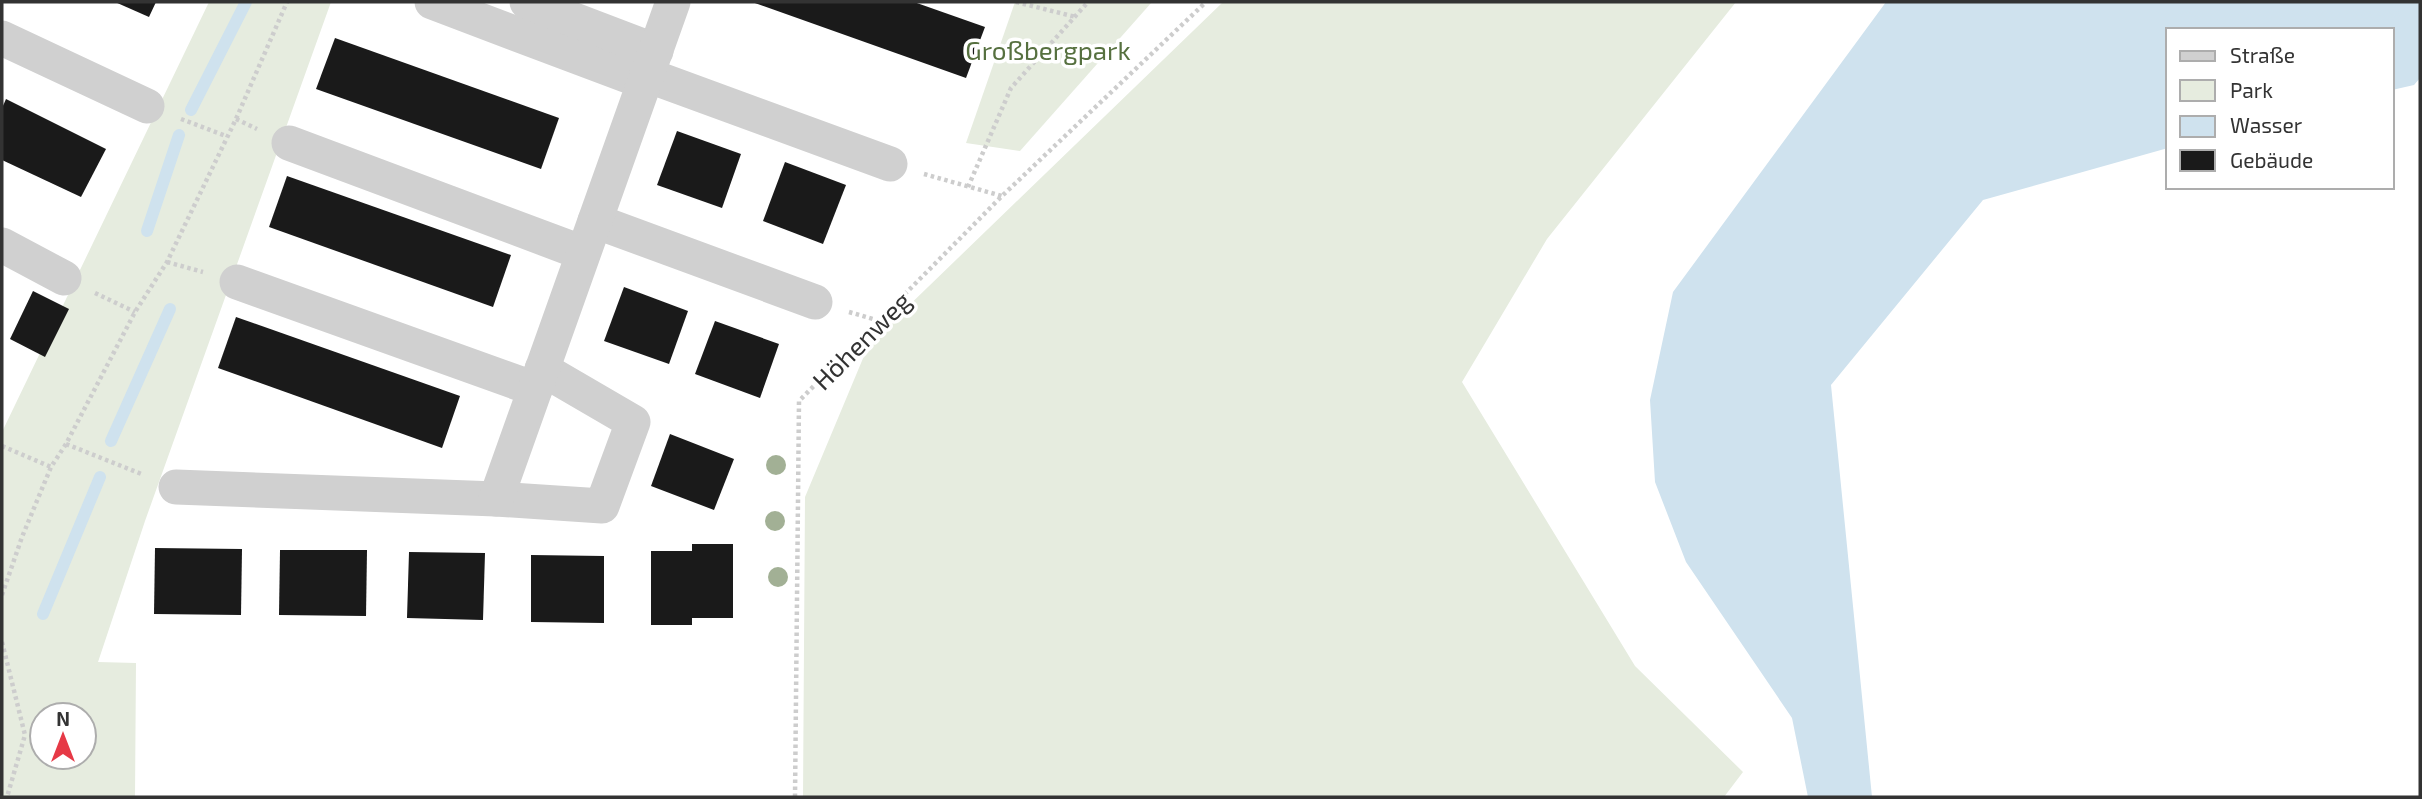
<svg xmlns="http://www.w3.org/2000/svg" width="2422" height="799" viewBox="0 0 2422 799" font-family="'Exo 2',sans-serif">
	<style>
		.green { fill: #e6ecdf; fill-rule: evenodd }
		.water { fill: #cfe2ee }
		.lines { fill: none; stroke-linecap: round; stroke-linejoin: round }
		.stream { stroke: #cfe2ee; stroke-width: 12 }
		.building { fill: #1a1a1a }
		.path { stroke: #cdcdcd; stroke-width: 4.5; stroke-dasharray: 3.5 3.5; stroke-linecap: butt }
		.street { stroke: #d0d0d0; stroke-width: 35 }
		.tree { fill: #a2b095 }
		.labels { text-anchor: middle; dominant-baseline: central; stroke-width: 7; stroke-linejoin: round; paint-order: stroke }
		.park-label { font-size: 26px; fill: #56703f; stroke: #fff }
		.street-label { font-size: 26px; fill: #333; stroke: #fff }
	</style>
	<rect width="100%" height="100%" fill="#fff"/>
	<g class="green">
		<path d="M209,2h122l-186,519 -47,141 38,1 -1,134h-133v-365zM42,715h42v42h-42z"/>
		<polygon points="1015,2 1152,2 1020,151 966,143"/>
		<polygon points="1223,2 1736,2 1547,239 1462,382 1635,666 1743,772 1724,797 803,797 805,497 869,344"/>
	</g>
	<polygon class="water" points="1886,2 2420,2 2420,78 2414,85 2392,90 2392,30 2168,30 2168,148 1983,200 1831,385 1872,797 1808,797 1792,718 1686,562 1655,482 1650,400 1673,292"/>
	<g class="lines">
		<g class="stream">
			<polyline points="191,110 246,2"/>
			<polyline points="147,231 179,135"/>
			<polyline points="111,441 170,309"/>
			<polyline points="43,614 100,477"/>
		</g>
	</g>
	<g class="building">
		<polygon points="115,2 156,2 149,17"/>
		<polygon points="752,2 914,2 985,27 966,78"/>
		<polygon points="335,38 559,118 541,169 316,89"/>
		<polygon points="6,99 106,149 81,197 2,160 2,108"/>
		<polygon points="677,131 741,154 722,208 657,185"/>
		<polygon points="785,162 846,185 823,244 763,221"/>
		<polygon points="287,176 511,255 493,307 269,227"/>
		<polygon points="624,287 688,311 669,364 604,341"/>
		<polygon points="33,291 69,309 45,357 10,339"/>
		<polygon points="236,317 460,396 442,448 218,368"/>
		<polygon points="715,321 779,344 760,398 695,374"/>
		<polygon points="670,434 734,459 714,510 651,486"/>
		<polygon points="692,544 733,544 733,618 692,618 692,625 651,625 651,551 692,551"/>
		<polygon points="155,548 242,549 241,615 154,614"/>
		<polygon points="280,550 367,550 366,616 279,615"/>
		<polygon points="409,552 485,553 483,620 407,618"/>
		<polygon points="531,555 604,556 604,623 531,622"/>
	</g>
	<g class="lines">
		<g class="path">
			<polyline points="1016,2 1076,17"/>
			<polyline points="181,119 226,136"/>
			<polyline points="236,119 257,129"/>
			<polyline points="924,174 1002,196"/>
			<polyline points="968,187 1011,88 1088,2"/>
			<polyline points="167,262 203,272"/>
			<polyline points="95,293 135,312"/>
			<polyline points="849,312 880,321"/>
			<polyline points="66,444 144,475"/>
			<polyline points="2,446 51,467"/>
			<polyline points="2,595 22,537 51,467 66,444 135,312 167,262 236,119 287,2"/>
			<polyline points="2,642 25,735 7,797"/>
			<polyline points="795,797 799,401 1002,196 1206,2"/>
		</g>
		<g class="street">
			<polyline points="432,2 644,82"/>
			<polyline points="527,2 656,51"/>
			<polyline points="2,38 147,106"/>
			<polyline points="647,75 890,164"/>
			<polyline points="289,143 583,253"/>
			<polyline points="595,221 815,302"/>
			<polyline points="2,245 64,278"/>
			<polyline points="237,282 535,389"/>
			<polyline points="176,487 496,499 602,506 633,422 542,369"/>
			<polyline points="496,499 673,2"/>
		</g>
	</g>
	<g class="tree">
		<circle cx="776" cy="465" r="10"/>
		<circle cx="775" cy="521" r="10"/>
		<circle cx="778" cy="577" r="10"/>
	</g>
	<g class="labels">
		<g class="park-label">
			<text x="1048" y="49">Großbergpark</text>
		</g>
		<g class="street-label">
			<text transform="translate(861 340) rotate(-45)">Höhenweg</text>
		</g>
	</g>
	<rect width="2422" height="799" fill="none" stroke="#333333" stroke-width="7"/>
	<rect x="2166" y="28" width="228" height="161" fill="#ffffff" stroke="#adadad" stroke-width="2"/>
	<rect x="2180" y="51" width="35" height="10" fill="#d0d0d0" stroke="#adadad" stroke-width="2"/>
	<text x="2230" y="63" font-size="21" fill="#333333">Straße</text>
	<rect x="2180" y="80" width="35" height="21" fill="#e6ecdf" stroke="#adadad" stroke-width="2"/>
	<text x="2230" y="98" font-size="21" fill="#333333">Park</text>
	<rect x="2180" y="116" width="35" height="21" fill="#cfe2ee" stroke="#adadad" stroke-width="2"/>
	<text x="2230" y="133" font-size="21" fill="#333333">Wasser</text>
	<rect x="2180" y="150" width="35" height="21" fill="#1a1a1a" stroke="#adadad" stroke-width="2"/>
	<text x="2230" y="168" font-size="21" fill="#333333">Gebäude</text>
	<g transform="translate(63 736)"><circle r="33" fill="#ffffff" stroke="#adadad" stroke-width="2"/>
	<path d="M0-5L12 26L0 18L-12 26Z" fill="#e63946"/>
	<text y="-10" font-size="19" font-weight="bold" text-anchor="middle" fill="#333333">N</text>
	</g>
</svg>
